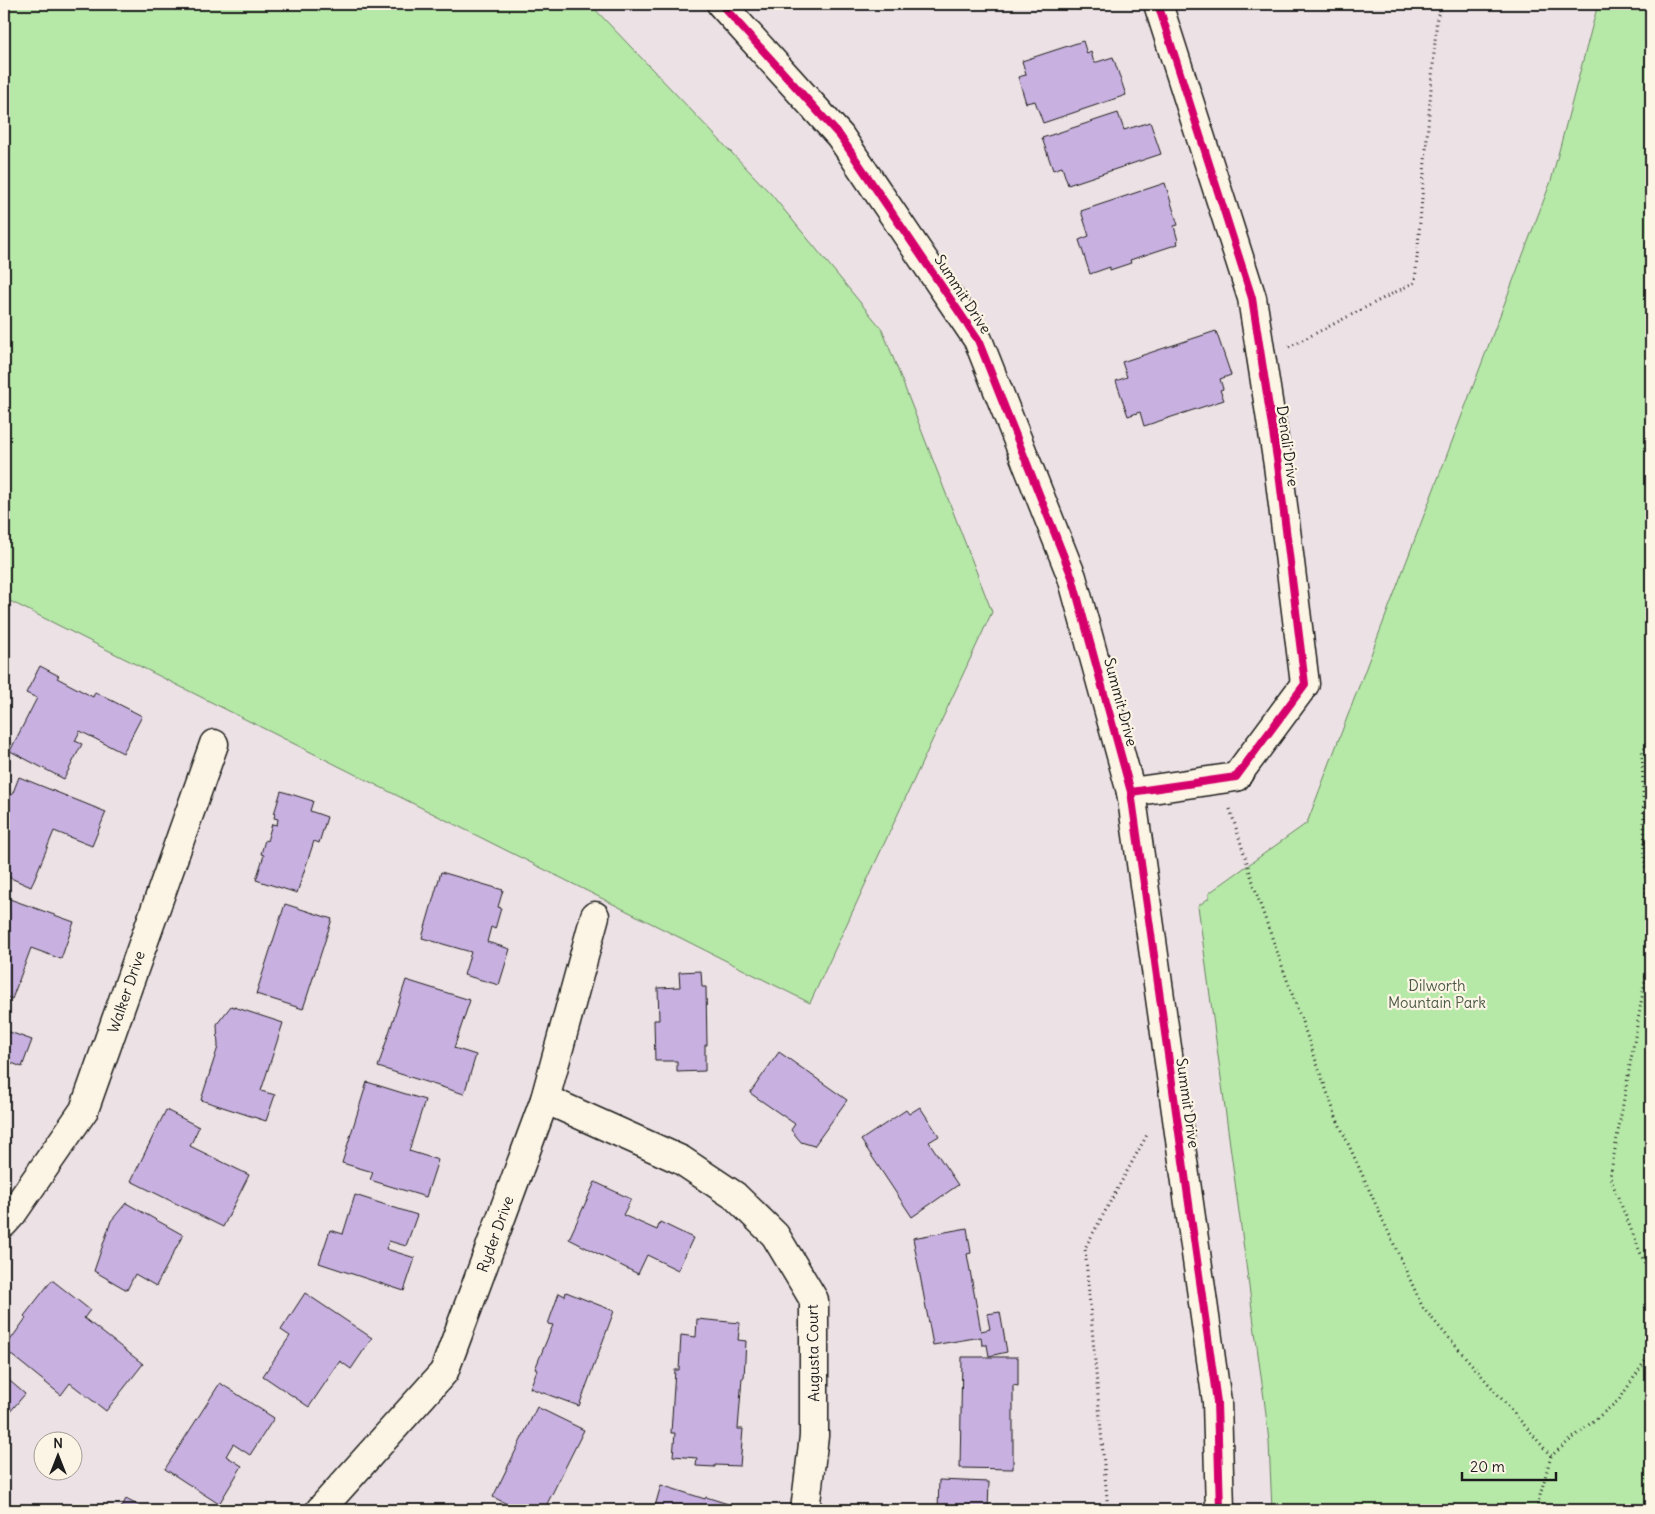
<svg xmlns="http://www.w3.org/2000/svg" width="1655" height="1514" viewBox="0 0 1655 1514" font-family="Delius,sans-serif">
	<style>
		.green { fill: #b6e8a8; stroke: #698262 }
		.building { fill: #c8b1e1; stroke: #1c1c1c }
		.lines { fill: none; stroke-linecap: round; stroke-linejoin: round }
		.minor-casing { stroke: #1c1c1c; stroke-width: 31 }
		.path { stroke: #1c1c1c; stroke-width: 3; stroke-dasharray: 1 4; stroke-linecap: butt }
		.minor { stroke: #fcf5e5; stroke-width: 28 }
		.cycleway-casing { stroke: #fcf5e5; stroke-width: 11 }
		.cycleway { stroke: #d6006c; stroke-width: 8 }
		.labels { text-anchor: middle; dominant-baseline: central; stroke-width: 4.5; stroke-linejoin: round; paint-order: stroke }
		.street-label { font-size: 15px; fill: #1c1c1c; stroke: #fcf5e5 }
		.park-label { font-size: 15px; fill: #4a5946; stroke: #fcf5e5 }
	</style>
	<rect width="100%" height="100%" fill="#ece1e4"/>
	<filter id="ink" filterUnits="userSpaceOnUse"><feTurbulence type="fractalNoise" baseFrequency=".02" numOctaves="2"/><feDisplacementMap in="SourceGraphic" scale="10" xChannelSelector="R" yChannelSelector="G"/><feConvolveMatrix kernelMatrix="1 2 1 2 8 2 1 2 1" color-interpolation-filters="sRGB"/></filter>
	<g filter="url(#ink)">
		<g class="green">
			<polygon points="4,4 590,4 771,194 882,329 992,612 810,1003 4,598"/>
			<polygon points="1598,4 1651,4 1651,1510 1272,1510 1269,1442 1265,1406 1198,906 1209,898 1209,893 1307,823 1551,181"/>
		</g>
		<g class="building">
			<polygon points="1083,41 1087,54 1091,52 1094,63 1113,57 1126,95 1043,123 1035,101 1026,103 1018,77 1026,75 1022,61"/>
			<polygon points="1118,113 1124,130 1150,122 1161,154 1068,185 1062,167 1053,170 1042,138"/>
			<polygon points="1165,183 1178,225 1174,226 1178,241 1177,241 1178,244 1130,260 1131,263 1110,270 1110,267 1090,274 1079,240 1089,236 1081,211"/>
			<polygon points="1216,331 1231,375 1220,379 1223,389 1220,390 1224,400 1144,426 1140,412 1128,416 1116,381 1127,377 1122,362"/>
			<polygon points="40,666 59,676 57,678 93,697 95,692 142,716 123,753 80,731 75,741 82,744 64,779 10,751 37,698 26,693"/>
			<polygon points="19,777 106,812 92,846 54,831 31,887 4,875 4,791 12,795"/>
			<polygon points="281,791 313,801 310,811 327,817 319,843 314,841 297,893 256,880 264,855 261,854 265,840 267,841 272,824 277,825 278,819 274,818 275,814 274,814"/>
			<polygon points="441,872 503,890 498,907 501,908 495,929 491,927 487,942 510,949 499,985 464,975 471,952 422,938"/>
			<polygon points="4,897 74,922 61,959 31,948 12,999 4,996"/>
			<polygon points="285,904 332,919 303,1009 256,994"/>
			<polygon points="701,971 702,987 706,987 707,1045 705,1045 705,1071 677,1072 677,1061 655,1061 654,1020 659,1020 658,988 680,987 679,972"/>
			<polygon points="406,980 470,1000 454,1048 476,1055 464,1094 378,1067"/>
			<polygon points="231,1006 283,1023 261,1091 275,1095 266,1121 201,1100 218,1047 217,1024"/>
			<polygon points="4,1030 32,1040 22,1067 4,1060"/>
			<polygon points="779,1052 847,1100 814,1146 801,1142 791,1130 795,1124 750,1093"/>
			<polygon points="367,1082 425,1100 409,1151 438,1160 426,1197 370,1180 373,1172 342,1163"/>
			<polygon points="920,1107 939,1136 929,1142 958,1185 912,1217 861,1140 906,1110 909,1114"/>
			<polygon points="166,1110 199,1127 190,1146 249,1175 223,1227 131,1181"/>
			<polygon points="595,1182 631,1199 623,1215 657,1230 660,1222 693,1238 678,1270 647,1255 638,1274 569,1239"/>
			<polygon points="355,1195 417,1215 406,1246 389,1241 386,1249 415,1258 404,1291 319,1263 330,1230 343,1234"/>
			<polygon points="126,1203 183,1235 156,1286 135,1274 127,1290 94,1271 111,1221"/>
			<polygon points="967,1228 971,1253 967,1254 981,1331 990,1329 987,1314 1000,1312 1007,1352 989,1356 987,1345 982,1345 981,1337 933,1345 913,1238"/>
			<polygon points="52,1280 90,1310 84,1318 143,1364 106,1411 70,1383 61,1395 4,1349 26,1318 24,1316"/>
			<polygon points="566,1292 614,1311 579,1406 530,1388 537,1370 535,1369 553,1325 548,1324 559,1293 565,1296"/>
			<polygon points="305,1293 372,1338 351,1369 340,1361 309,1407 263,1376 290,1336 281,1330"/>
			<polygon points="697,1319 740,1323 738,1340 746,1341 744,1378 742,1378 738,1429 743,1429 740,1466 715,1465 715,1467 696,1466 697,1458 673,1456 675,1433 671,1433 675,1370 679,1370 681,1335 696,1337"/>
			<polygon points="962,1357 1018,1357 1018,1386 1013,1385 1013,1469 960,1468"/>
			<polygon points="4,1376 25,1394 4,1419"/>
			<polygon points="220,1383 274,1418 250,1455 233,1444 226,1456 242,1466 219,1504 165,1469"/>
			<polygon points="537,1407 584,1430 544,1510 519,1510 493,1497"/>
			<polygon points="939,1480 989,1482 988,1510 938,1510"/>
			<polygon points="661,1485 705,1499 706,1497 728,1504 726,1510 654,1510"/>
			<polygon points="126,1499 147,1510 120,1510"/>
		</g>
		<g class="lines">
			<g class="minor-casing">
				<g id="minor">
					<polyline points="721,4 840,136 978,340 1072,577 1131,792 1217,1402 1220,1510"/>
					<polyline points="1131,792 1236,777 1305,684 1278,465 1252,298 1158,4"/>
					<polyline points="545,1099 681,1160 735,1196 775,1235 814,1300 814,1436 805,1510"/>
					<polyline points="4,1223 12,1214 84,1110 214,744"/>
					<polyline points="320,1510 444,1372 545,1099 595,916"/>
				</g>
			</g>
			<g class="path">
				<polyline points="1289,347 1415,282 1437,17 1442,4"/>
				<polyline points="1651,734 1642,753 1648,964 1610,1177 1651,1279"/>
				<polyline points="1230,809 1260,904 1336,1117 1423,1308 1551,1456"/>
				<polyline points="1108,1510 1085,1248 1148,1133"/>
				<polyline points="1536,1510 1551,1456 1619,1400 1651,1352"/>
			</g>
			<use href="#minor" class="minor"/>
			<g class="cycleway-casing">
				<g id="cycleway">
					<polyline points="721,4 840,136 978,340 1072,577 1131,792 1217,1402 1220,1510"/>
					<polyline points="1131,792 1236,777 1305,684 1278,465 1252,298 1158,4"/>
				</g>
			</g>
			<use href="#cycleway" class="cycleway"/>
		</g>
	</g>
	<g class="labels">
		<g class="street-label">
			<text transform="translate(963 294) rotate(57)">Summit Drive</text>
			<text transform="translate(1288 446) rotate(82)">Denali Drive</text>
			<text transform="translate(1121 702) rotate(75)">Summit Drive</text>
			<text transform="translate(126 992) rotate(-71)">Walker Drive</text>
			<text transform="translate(1188 1103) rotate(82)">Summit Drive</text>
			<text transform="translate(495 1234) rotate(-70)">Ryder Drive</text>
			<text transform="translate(813 1353) rotate(-91)">Augusta Court</text>
		</g>
		<g class="park-label">
			<text x="1437" y="985">Dilworth<tspan x="1437" dy="17">Mountain Park</tspan></text>
		</g>
	</g>
	<rect width="1655" height="1514" fill="none" stroke="#fcf5e5" stroke-width="20"/>
	<rect x="10" y="10" width="1635" height="1494" fill="none" stroke="#1c1c1c" stroke-width="2" filter="url(#ink)"/>
	<g transform="translate(58 1456)"><circle r="24" fill="#fcf5e5" stroke="#a29e95"/>
	<path d="M0-4L9 19L0 12L-9 19Z" fill="#1c1c1c"/>
	<text y="-8" font-size="14" font-weight="bold" text-anchor="middle" fill="#1c1c1c">N</text>
	</g>
	<path d="M1462 1472v8h94v-8" fill="none" stroke="#1c1c1c" stroke-width="2.5"/>
	<text x="1470" y="1472" font-size="15" fill="#1c1c1c" stroke="#fcf5e5" stroke-width="4" paint-order="stroke">20 m</text>
</svg>
